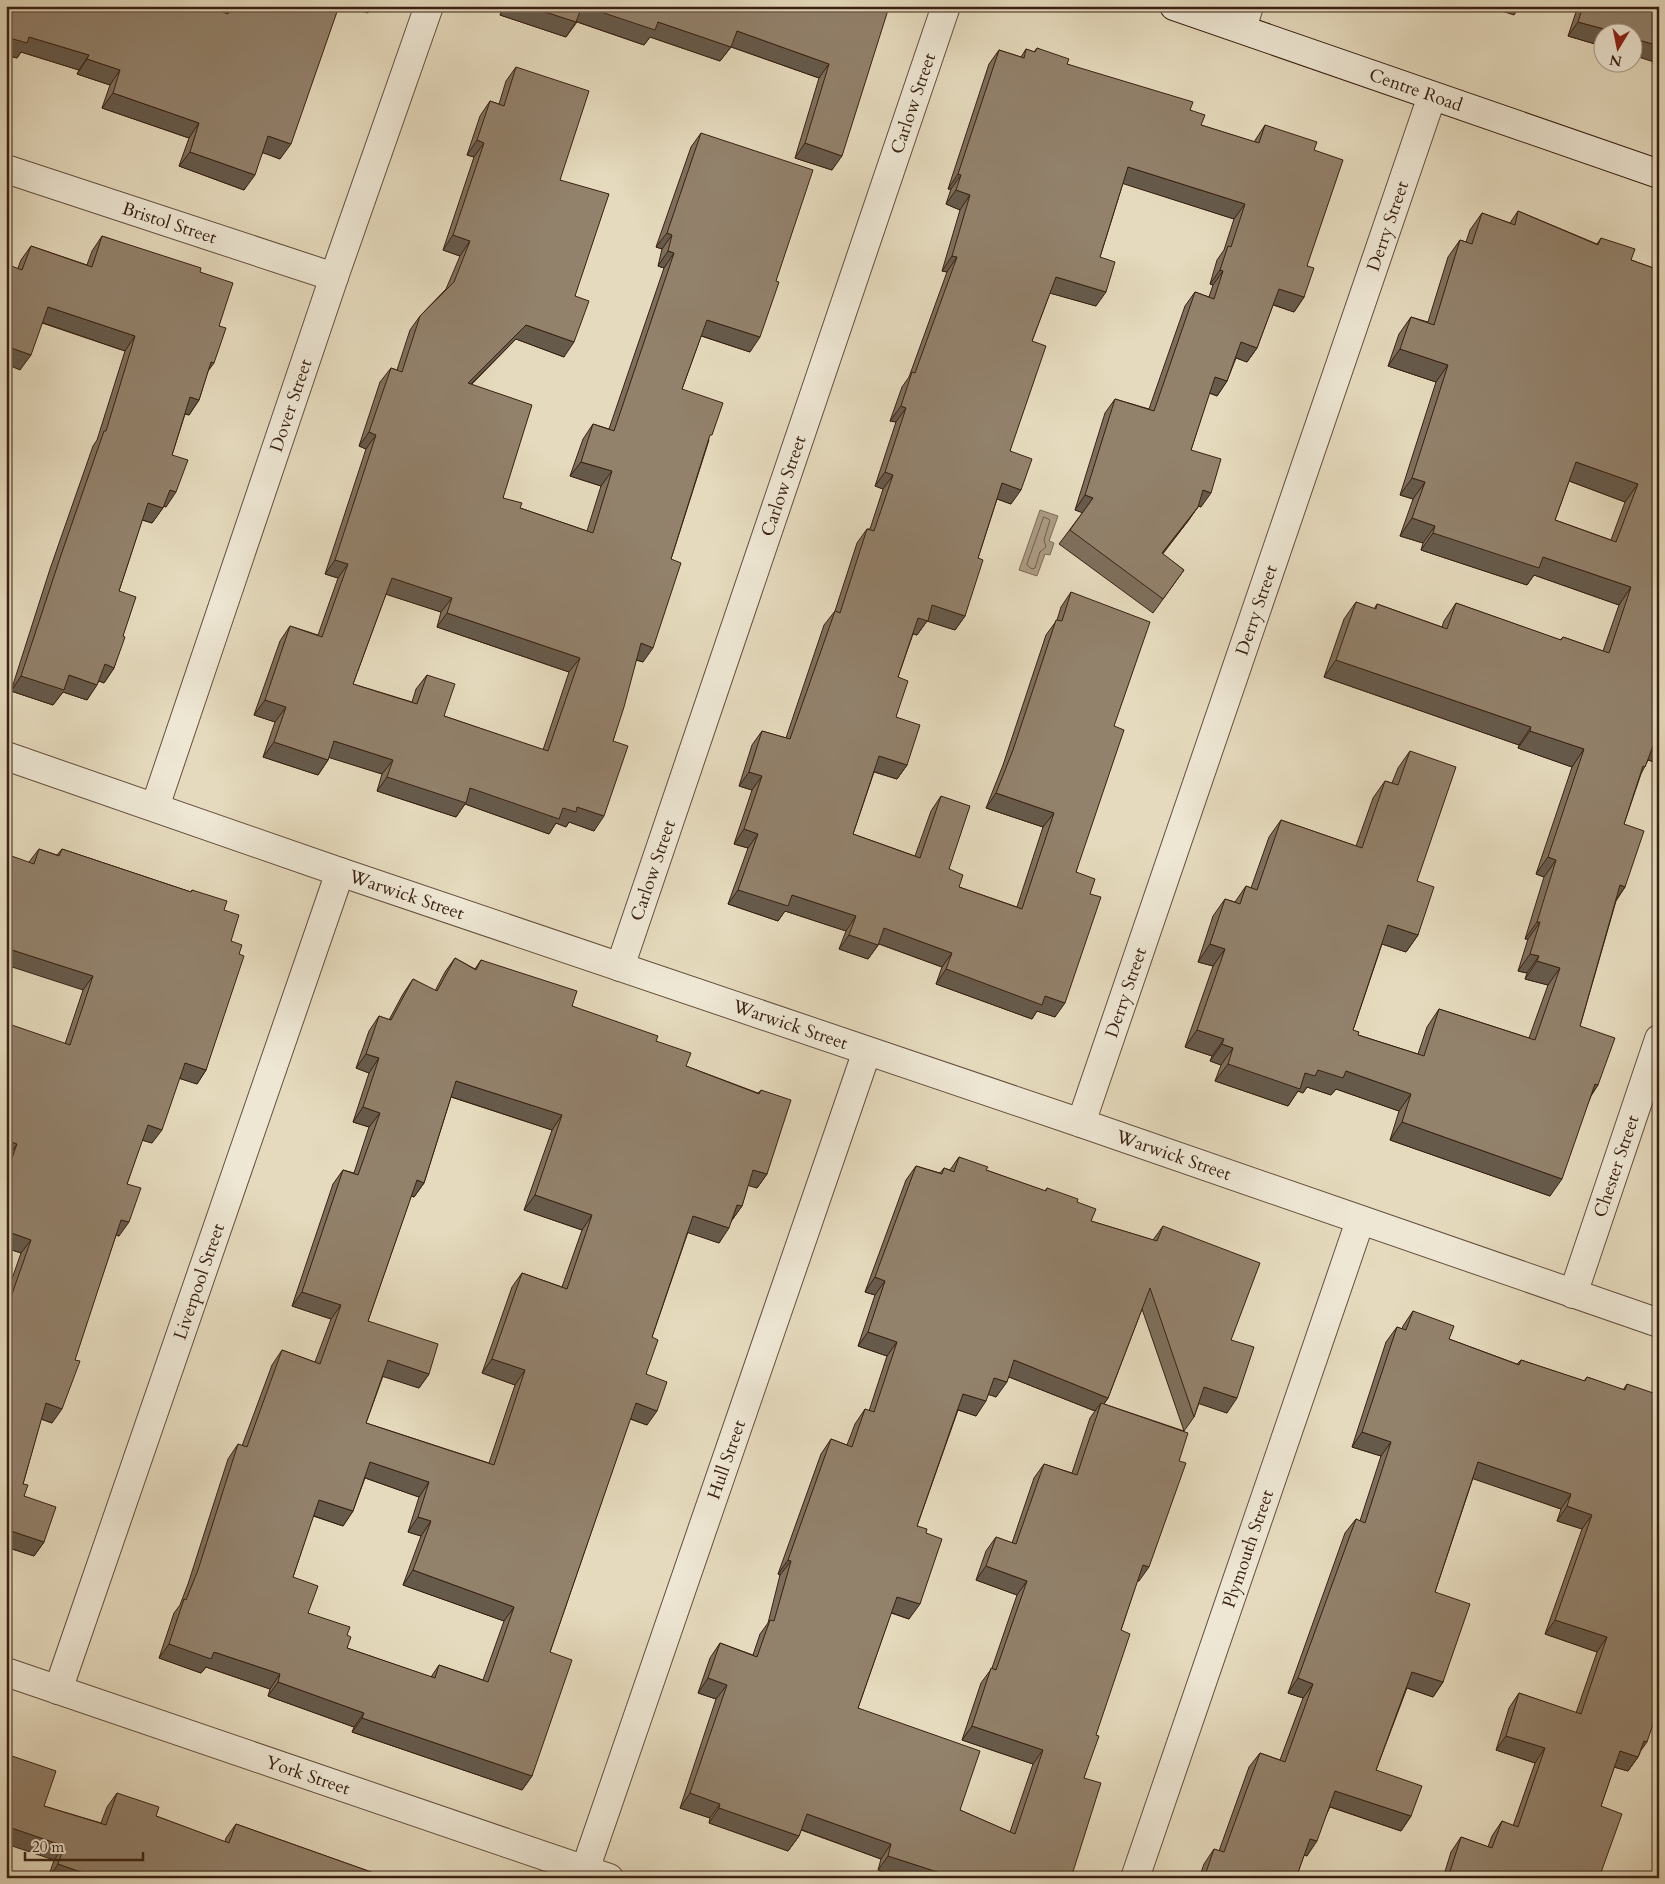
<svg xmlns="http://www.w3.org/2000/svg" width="1665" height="1884" viewBox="0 0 1665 1884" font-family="Cardo,serif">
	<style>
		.water { fill: #ab9b83; stroke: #7d6a56 }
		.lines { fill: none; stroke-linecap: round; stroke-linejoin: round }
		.shore { stroke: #725e4a; stroke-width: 1 }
		.minor-casing { stroke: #644f3d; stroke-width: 30 }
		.tertiary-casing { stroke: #644f3d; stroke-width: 30 }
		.secondary-casing { stroke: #392112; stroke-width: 30 }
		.minor { stroke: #eee7d4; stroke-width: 28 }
		.tertiary { stroke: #eee7d4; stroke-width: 28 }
		.secondary { stroke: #eee7d4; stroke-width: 28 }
		.wall { fill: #7e6f5c; stroke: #392112; fill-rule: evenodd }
		.shaded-wall { fill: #665a4b; stroke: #392112 }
		.building { fill: #92816b; stroke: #392112; fill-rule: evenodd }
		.labels { text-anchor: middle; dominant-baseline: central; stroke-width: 4; stroke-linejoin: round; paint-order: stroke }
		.street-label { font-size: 18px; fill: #392112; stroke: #eee7d4 }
	</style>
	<rect width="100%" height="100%" fill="#e5dabd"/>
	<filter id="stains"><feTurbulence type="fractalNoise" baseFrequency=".004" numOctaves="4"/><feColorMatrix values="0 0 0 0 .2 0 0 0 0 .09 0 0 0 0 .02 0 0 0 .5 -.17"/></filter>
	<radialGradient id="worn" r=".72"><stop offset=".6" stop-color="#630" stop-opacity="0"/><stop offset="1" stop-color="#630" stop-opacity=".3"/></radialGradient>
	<polygon class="water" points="1040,510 1058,516 1049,541 1054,543 1050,555 1045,554 1037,576 1019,570"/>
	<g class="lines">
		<polygon class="shore" points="1044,517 1050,520 1044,540 1046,547 1040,552 1035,568 1032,569 1027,565"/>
		<g class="minor-casing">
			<g id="minor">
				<path id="s1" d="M6,169l328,108"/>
				<path id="s2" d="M6,756l334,116 741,251 578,200"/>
				<path id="s3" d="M155,807l179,-530 95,-271"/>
				<path id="s4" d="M620,967l326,-961"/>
				<path id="s5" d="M1081,1123l351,-1027"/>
				<path id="s6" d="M1573,1294l86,-255"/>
				<path id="s7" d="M6,1672l603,206"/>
				<path id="s8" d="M58,1690l282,-818"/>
				<path id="s9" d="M585,1870l282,-819"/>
				<path id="s10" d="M1135,1878l225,-657"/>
			</g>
		</g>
		<g class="tertiary-casing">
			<polyline id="tertiary" points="1242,29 1249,6"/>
		</g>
		<g class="secondary-casing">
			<g id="secondary">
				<path id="s11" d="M1174,6l485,168"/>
			</g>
		</g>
		<use href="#minor" class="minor"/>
		<use href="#tertiary" class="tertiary"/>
		<use href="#secondary" class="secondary"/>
	</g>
	<g class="wall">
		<polygon points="6,6 223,12 224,6 339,6 280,159 263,152 244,190 179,166 189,138 102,108 110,85 77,74 79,70 21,52 17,58 6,55"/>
		<polygon points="503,6 878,6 832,170 795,158 819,78 731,47 720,61 650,37 644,45 577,22 566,37 500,15"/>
		<polygon points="1578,6 1659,6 1659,66 1653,64 1654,62 1602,32 1602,46 1568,36"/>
		<polygon points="1037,48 1067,64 1190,110 1201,125 1254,142 1265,125 1314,150 1307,266 1304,297 1294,312 1273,305 1257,348 1247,362 1236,358 1227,381 1217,396 1209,393 1191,450 1201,507 1198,506 1188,521 1162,554 1184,570 1153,613 1059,544 1083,512 1075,510 1105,413 1115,399 1149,409 1185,306 1195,292 1209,297 1213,285 1210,284 1217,260 1224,250 1234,219 1123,183 1100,257 1096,306 1050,293 1032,341 1010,451 1011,504 997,499 978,558 965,616 955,630 927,621 917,635 913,634 898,677 896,717 907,765 897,779 874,772 853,834 915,856 931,811 941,796 949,869 959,887 1017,907 1043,827 986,808 1003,765 1046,635 1057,620 1061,607 1071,592 1114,726 1076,872 1090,894 1055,1017 1037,1011 1032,1019 936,984 942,967 879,944 868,959 839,949 846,931 785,911 778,921 728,904 748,848 734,844 752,790 739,786 752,745 762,731 786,738 824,625 835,611 857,543 867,529 870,529 883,489 875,486 896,422 890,421 902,387 909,377 947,272 942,271 960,210 946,204 951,189 948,189 989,64 999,50 1021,57 1026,49 1034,52"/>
		<path d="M516,67l44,113 15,116 -11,61 -48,-18 -45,46 32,113 17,10 67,23 14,-45 -31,-10 13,-37 10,-15 16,5 55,-161 -6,-2 4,-17 -6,-2 35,-100 10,-14 49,219 -49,-16 -19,53 27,51 -38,119 -28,103 -7,-2 -23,81 -19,90 -25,-9 -3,5 -10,-4 -7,11 -84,-30 -9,13 -79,-26 5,-17 -53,-17 -1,3 -10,15 -55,-18 12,-35 -21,-7 26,-74 10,-15 28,9 20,-57 -13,-4 41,-125 -7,-3 21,-64 11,-14 6,2 13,-40 10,-14 26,-27 14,-33 -17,-6 31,-93 -7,-2 13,-39 10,-15 9,3 7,-23zM386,594l55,18 -4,15 132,45 -26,78 -99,-34 -17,-41 -11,14 -4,13 -59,-18z"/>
		<path d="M1518,211l79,33 4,-6 30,22 28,10v485l-5,7 -6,-2 -7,14 -17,50 1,63 -9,14 -36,125 18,59 -7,11 -41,100 -160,-56 9,-29 -63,-22 -5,6 -24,-8 -4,6 -5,-2 -10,15 -73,-25 6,-16 -11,-4 2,-5 -27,-9 28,-81 -15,-4 15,-46 12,-17 10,3 11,-16 5,2 18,-51 12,-17 75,26 17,-48 12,-17 7,2 6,-15 12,-17 7,130 1,54 -12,17 -24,-8 -29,86 5,5 60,19 9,-27 12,-18 90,29 19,-53 -23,-6 2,-6 -9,-2 10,-32h-3l19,-62 -8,-3 36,-107 -54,-19 1,-3 -195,-68 20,-58 12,-17 18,7 3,-5 65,23 2,-6 12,-18 104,37 3,-3 40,14 16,-46 -85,-30 -7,10 -106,-35 2,-7 -23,-7 13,-37 -13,-4 36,-113 -48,-16 11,-32 12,-17 17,5 20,-65 12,-17 6,2 4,-12 12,-17 28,10zM1569,481l56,21 -14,38 -56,-20z"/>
		<polygon points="102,236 200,272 219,326 208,371 199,400 189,415 185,414 172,455 166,507 164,506 152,523 142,520 119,591 123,636 114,668 104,683 99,681 87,700 63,692 53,705 11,691 50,569 93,446 97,440 125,351 42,323 20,370 18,268 21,260 31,246 87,265 92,251"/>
		<polygon points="39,849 57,855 62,849 191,892 192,890 224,910 231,941 239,954 206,1070 197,1084 179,1078 152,1143 142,1140 127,1184 119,1236 116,1235 52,1423 41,1419 23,1484 24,1496 44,1542 34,1556 6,1547 6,1296 21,1253 6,1248 6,1162 65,1044 83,990 29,862"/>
		<path d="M455,958l20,11 6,-9 91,46 84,35 30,25 72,27 3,-3 6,84 -10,14 -9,-3 -6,21 -10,14 -13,23 -31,-11 -36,105 -6,37 1,51 -17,-6 -80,233 -18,124 -10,14 -170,-58 2,-5 -86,-31 2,-7 -64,-22 -5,6 -42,-15 15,-45 6,-8 8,-21 40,-125 10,-15 4,2 30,-81 10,-15 33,12 16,-43 -39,-13 41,-122 10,-14 11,3 15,-46 -16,-5 16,-49 -13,-5 13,-37 10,-15 10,4 14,-26 10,-15 22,12 10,-19zM451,1097l101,33 -28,80 58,20 -20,57 -40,-14 -10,14 -30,86 33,12 -26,78 -123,-40 17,-47 36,12 10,-14 -61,-53 43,-125 3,1 10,-14zM365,1478l54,19 -11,35 13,4 -18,49 101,36 -21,59 -44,-15 -8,12 -84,-29v-13l-39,-22 -15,-36 20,-61 30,10 10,-15z"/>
		<path d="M959,1157l27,13 59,21 2,-3 30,14 14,19 62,19 10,-14 68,114 -4,73 -28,-10 -5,14 -10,14 -45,150h-2l-16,49 -37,148 -13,100h-170l-23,-8 3,-11 -80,-29 -2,6 -11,15 -79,-28 1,-5 -30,-10 36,-109 -18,-6 12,-35 10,-15 33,12 7,-21 8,-11 12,-48 -2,-1 43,-120 10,-15 16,6 8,-21 10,-15 4,2 18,-55 -29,-10 17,-51 -10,-3 41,-112 10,-14 24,7 4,-5 6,2zM1142,1309l42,122 -80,-27 4,-6zM1009,1377l86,34 -5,7 -18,55 -28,-9 -10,14 -22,65 -16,-6 -10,14 -10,29 41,15 -25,73 -11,15 -19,57 71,24 -23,68 -50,-22 -102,-102 33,-95 18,6 17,-86 -9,-7 41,-116 18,6 13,-22 7,3z"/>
		<polygon points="1413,1311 1449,1339 1517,1364 1521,1360 1584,1381 1587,1377 1623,1390 1627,1384 1640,1753 1638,1757 1628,1771 1614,1767 1601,1806 1599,1878 1443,1878 1451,1852 1461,1837 1488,1847 1492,1836 1502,1821 1513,1826 1535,1763 1496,1750 1509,1708 1519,1693 1576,1713 1597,1652 1545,1634 1582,1529 1557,1521 1561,1509 1473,1478 1435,1592 1443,1682 1433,1697 1407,1688 1376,1770 1411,1816 1401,1831 1330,1807 1307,1856 1304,1855 1296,1878 1199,1878 1204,1864 1214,1849 1219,1851 1249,1767 1260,1753 1280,1760 1303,1698 1288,1693 1345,1533 1356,1519 1360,1521 1381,1456 1352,1447 1386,1342 1397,1327 1402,1329 1403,1326"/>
		<polygon points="117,1793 156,1816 225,1842 226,1838 236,1824 388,1878 48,1878 54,1860 44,1806 101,1823 107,1807"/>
	</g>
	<g class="shaded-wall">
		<polygon points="347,6 372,6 368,13"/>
		<polygon points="506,6 527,6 576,22 566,37 500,15"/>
		<polygon points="582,6 658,22 731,47 720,61 650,37 644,45 572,20"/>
		<polygon points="1486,6 1520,6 1514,15"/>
		<polygon points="1578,22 1615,32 1602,32 1602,46 1568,36"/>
		<polygon points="737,31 829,64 819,78 726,45"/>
		<polygon points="29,37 89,55 79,70 21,52 17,58 6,55 6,44 10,38"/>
		<polygon points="1632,38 1659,46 1659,54 1654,62 1632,55"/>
		<polygon points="1659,56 1659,66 1653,64"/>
		<polygon points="87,59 120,70 110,85 77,74"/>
		<polygon points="113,93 199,123 189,138 102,108"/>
		<polygon points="268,136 291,144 280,159 258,151"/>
		<polygon points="477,140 484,143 474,157 467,155"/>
		<polygon points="805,143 842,156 832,170 795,158"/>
		<polygon points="190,152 255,175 244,190 179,166"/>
		<polygon points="1128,167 1245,204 1234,219 1118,182"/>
		<polygon points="958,174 961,175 951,189 948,189"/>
		<polygon points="956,190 970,195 960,210 946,204"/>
		<polygon points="667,233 672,235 662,249 656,247"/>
		<polygon points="453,235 470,241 460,256 443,250"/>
		<polygon points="668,251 674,253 664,268 658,266"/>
		<polygon points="952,256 957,257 947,272 942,271"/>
		<polygon points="1220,270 1223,271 1213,285 1210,284"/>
		<polygon points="1056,277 1106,292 1096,306 1046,292"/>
		<polygon points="1279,289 1304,297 1294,312 1269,303"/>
		<polygon points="48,307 135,336 125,351 38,321"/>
		<polygon points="707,320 760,337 750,352 696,334"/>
		<polygon points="526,325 574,342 564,357 516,339 457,398 468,383"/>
		<polygon points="1241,342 1257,348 1247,362 1231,356"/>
		<polygon points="6,346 31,355 20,370 6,364"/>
		<polygon points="1400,349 1448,365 1436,382 1388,366"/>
		<polygon points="211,362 214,363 203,378"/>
		<polygon points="1215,377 1227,381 1217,396 1205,391"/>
		<polygon points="190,397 199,400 189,415 180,412"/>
		<polygon points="901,406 906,408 896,422 890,421"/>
		<polygon points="369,432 376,435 366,449 359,446"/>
		<polygon points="581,462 612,471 601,486 570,476"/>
		<polygon points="1576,462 1638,484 1625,502 1564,479"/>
		<polygon points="885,472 893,475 883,489 875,486"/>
		<polygon points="1412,478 1425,482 1413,499 1400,495"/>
		<polygon points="1002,483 1021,490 1011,504 992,497"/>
		<polygon points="170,490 176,492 166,507 159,504"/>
		<polygon points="1203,490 1211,493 1201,507 1193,504"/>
		<polygon points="1085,495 1093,498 1083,513 1075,510"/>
		<polygon points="148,503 163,508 152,523 137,518"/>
		<polygon points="1198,507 1188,521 1152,568 1162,553"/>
		<polygon points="1412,518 1435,526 1423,543 1400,536"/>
		<polygon points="1433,533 1543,557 1631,587 1619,605 1534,575 1527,585 1421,550"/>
		<polygon points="335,560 348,564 338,578 325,574"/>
		<polygon points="392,578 452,598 441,612 382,593"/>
		<polygon points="932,605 965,616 955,630 927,621 917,635 908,632 918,618"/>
		<polygon points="447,613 580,658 569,672 437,627"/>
		<polygon points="641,643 653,648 643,662 631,658"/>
		<polygon points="1336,660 1531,727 1519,745 1324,677"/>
		<polygon points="105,664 114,668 104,683 94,679"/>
		<polygon points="69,675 97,685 87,700 63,692 53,705 11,691 21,676"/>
		<polygon points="265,700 286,707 275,722 254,715"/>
		<polygon points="1530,731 1584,749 1572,767 1518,748"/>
		<polygon points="334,741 393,760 382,774 324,756"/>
		<polygon points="1655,741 1659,742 1659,755 1654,762 1643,758"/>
		<polygon points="274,742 328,760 318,775 263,757"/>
		<polygon points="879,756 907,765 897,779 869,770"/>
		<polygon points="749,772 762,776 752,790 739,786"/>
		<polygon points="387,777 470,788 563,808 577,807 604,816 594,831 569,822 566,827 556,823 549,834 465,804 456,817 377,791"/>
		<polygon points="996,793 1054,813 1043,827 986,808"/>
		<polygon points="744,829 758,834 748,848 734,844"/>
		<polygon points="1548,857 1556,860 1544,877 1536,874"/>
		<polygon points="1620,885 1625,887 1613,904"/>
		<polygon points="738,890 792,895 856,916 846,931 785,911 778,921 728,904"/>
		<polygon points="1537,922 1540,922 1528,939 1525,939"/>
		<polygon points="1388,925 1418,935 1406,952 1376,942"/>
		<polygon points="884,928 952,953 942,967 874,942"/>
		<polygon points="849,935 878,945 868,959 839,949"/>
		<polygon points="1210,944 1225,949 1213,966 1198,962"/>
		<polygon points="12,950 93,976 83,990 6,965"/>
		<polygon points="1530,954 1539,956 1527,973 1518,971"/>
		<polygon points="1537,961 1560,968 1548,985 1525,979"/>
		<polygon points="946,969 1045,996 1065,1003 1055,1017 1037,1011 1032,1019 936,984"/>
		<polygon points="1197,1030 1224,1039 1212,1056 1185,1047"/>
		<polygon points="1222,1044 1233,1048 1221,1065 1210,1061"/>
		<polygon points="366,1054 379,1058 369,1073 356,1068"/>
		<polygon points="185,1063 206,1070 197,1084 175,1077"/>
		<polygon points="1228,1064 1305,1073 1318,1070 1346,1071 1411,1094 1399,1111 1336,1089 1331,1095 1307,1087 1303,1093 1298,1091 1288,1106 1215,1081"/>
		<polygon points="456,1081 562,1115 552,1130 446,1095"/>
		<polygon points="1595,1084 1598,1085 1586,1102"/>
		<polygon points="363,1107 380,1113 369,1127 353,1122"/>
		<polygon points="1402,1122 1562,1179 1550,1196 1390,1140"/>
		<polygon points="148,1125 162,1130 152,1143 138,1139"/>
		<polygon points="6,1140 17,1144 8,1158 6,1157"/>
		<polygon points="753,1170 767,1174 757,1188 743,1184"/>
		<polygon points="417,1180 424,1183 414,1197 407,1194"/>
		<polygon points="535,1195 592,1215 582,1230 524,1210"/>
		<polygon points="737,1205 742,1206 732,1220"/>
		<polygon points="693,1216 729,1228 719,1243 683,1231"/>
		<polygon points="121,1220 129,1222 119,1236 111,1234"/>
		<polygon points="6,1231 31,1240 21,1253 6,1248"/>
		<polygon points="875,1277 885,1281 875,1295 865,1292"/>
		<polygon points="302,1292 341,1305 331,1319 292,1306"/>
		<polygon points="868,1332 897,1342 887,1356 858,1346"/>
		<polygon points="492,1359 525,1370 515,1385 482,1373"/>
		<polygon points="388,1360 429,1374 419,1388 378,1375"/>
		<polygon points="1014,1360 1108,1398 1098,1412 1101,1403 1095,1411 1004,1375"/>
		<polygon points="994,1378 1007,1382 996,1397 984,1393"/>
		<polygon points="1204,1387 1237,1398 1227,1413 1194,1402"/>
		<polygon points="963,1394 986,1401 976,1416 953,1408"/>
		<polygon points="46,1403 62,1409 52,1423 36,1417"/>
		<polygon points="636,1403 657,1411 647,1425 626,1417"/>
		<polygon points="1362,1432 1391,1442 1381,1456 1352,1447"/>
		<polygon points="370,1462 429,1482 419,1497 360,1476"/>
		<polygon points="1478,1462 1571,1494 1561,1509 1468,1477"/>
		<polygon points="319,1500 353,1511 343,1526 309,1514"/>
		<polygon points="1567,1506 1592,1515 1582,1529 1557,1521"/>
		<polygon points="418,1517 431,1521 421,1536 408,1532"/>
		<polygon points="8,1530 44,1542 34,1556 6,1547 6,1533"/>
		<polygon points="788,1560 791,1561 780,1575 778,1574"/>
		<polygon points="1143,1565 1149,1567 1139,1581 1133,1580"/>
		<polygon points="986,1566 1027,1581 1017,1595 976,1580"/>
		<polygon points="413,1570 514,1607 504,1621 403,1585"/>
		<polygon points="897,1597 920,1604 909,1619 887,1611"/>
		<polygon points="1555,1620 1607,1637 1597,1652 1545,1634"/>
		<polygon points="169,1644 214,1652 280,1674 270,1689 206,1667 201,1673 159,1658"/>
		<polygon points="1412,1672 1443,1682 1433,1697 1402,1686"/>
		<polygon points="708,1678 727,1685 716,1699 698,1693"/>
		<polygon points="1298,1678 1313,1684 1303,1698 1288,1693"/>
		<polygon points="278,1682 364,1713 354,1727 268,1696"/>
		<polygon points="362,1718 532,1776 522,1790 352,1732"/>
		<polygon points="972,1726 1043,1750 1033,1764 962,1740"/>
		<polygon points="1506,1736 1545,1748 1535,1763 1496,1750"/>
		<polygon points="1644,1741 1647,1742 1637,1756"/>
		<polygon points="1620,1751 1638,1757 1628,1771 1610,1766"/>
		<polygon points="1335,1791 1411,1816 1401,1831 1325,1805"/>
		<polygon points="690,1793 720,1804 710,1818 680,1808"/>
		<polygon points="719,1808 799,1836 788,1851 709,1823"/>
		<polygon points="807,1814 891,1844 881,1859 797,1828"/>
		<polygon points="6,1826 64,1846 54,1860 6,1844"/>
		<polygon points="1310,1839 1317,1841 1307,1856 1300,1853"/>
		<polygon points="888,1856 956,1878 901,1878 878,1870"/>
		<polygon points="58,1864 98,1878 49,1878"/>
	</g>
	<g class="building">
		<polygon points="6,6 206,6 228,14 230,6 339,6 291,144 268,136 255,175 190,152 199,123 113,93 120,70 87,59 89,55 29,37 27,43 10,38 6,51"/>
		<polygon points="527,6 582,6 576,22"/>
		<polygon points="583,6 878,6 888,10 842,156 805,143 829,64 737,31 731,47 658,22 655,30"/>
		<polygon points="1583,6 1659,6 1659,46 1632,38 1632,32 1615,32 1578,22"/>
		<polygon points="1037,48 1069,59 1067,64 1193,102 1190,110 1205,115 1201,125 1259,143 1265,125 1317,142 1314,150 1343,160 1307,266 1314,268 1304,297 1279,289 1257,348 1241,342 1227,381 1215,377 1191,450 1221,459 1211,493 1203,490 1198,507 1162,553 1184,570 1163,599 1070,530 1093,498 1085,495 1115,399 1154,411 1195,292 1214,299 1223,271 1220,270 1228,246 1231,247 1245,204 1128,167 1100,257 1115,262 1106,292 1056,277 1032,341 1046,346 1010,451 1032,459 1021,490 1002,483 978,558 983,560 965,616 932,605 928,621 918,618 898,677 908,681 896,717 920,725 907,765 879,756 853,834 920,858 941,796 970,806 949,869 963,875 959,887 1022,909 1054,813 996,793 1013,750 1056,620 1062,621 1071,592 1150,622 1114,726 1124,730 1076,872 1095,879 1090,894 1101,897 1065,1003 1045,996 1042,1005 946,969 952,953 884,928 878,945 849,935 856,916 792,895 788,906 738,890 758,834 744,829 762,776 749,772 762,731 790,739 835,611 840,613 867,529 874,531 893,475 885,472 906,408 901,406 912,372 915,373 957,257 952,256 970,195 956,190 961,175 958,174 999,50 1024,58 1026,49 1035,52"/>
		<path d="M516,67l73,24 -29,89 49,14 -34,102 14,5 -15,41 -48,-17 -58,58 64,22 -29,93 19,5 -2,5 73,25 19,-62 -31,-9 12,-38 21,7 60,-178 -6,-2 4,-16 -5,-2 34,-100 112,37 -37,111 3,1 -19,55 -53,-17 -25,69 41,14 -11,32h-2l-39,124 10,4 -28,85 -12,-5 -17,64 -11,34 15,5 -24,70 -27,-9 -1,5 -13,-4 -4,11 -89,-31 -4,15 -79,-26 6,-17 -59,-19 -6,19 -54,-18 12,-35 -21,-7 25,-74 32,11 26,-73 -13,-4 41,-125 -7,-3 22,-64 11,4 18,-56 34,-34 16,-41 -17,-6 31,-92 -7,-3 13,-39 14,5zM392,578l60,20 -5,15 133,45 -32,93 -104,-35 11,-32 -28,-9 -10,29 -64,-20z"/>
		<path d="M1518,211l80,34 3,-7 34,11 -4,11 28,10v472l-4,-1 -10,26 -2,-1 -19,58 20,7 -19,56 -5,-2 -40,141 35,12 -17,47 -3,-1 -33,95 -160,-57 9,-28 -65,-23 -3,7 -25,-8 -3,6 -10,-3 -5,16 -72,-25 5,-16 -11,-4 2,-5 -27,-9 28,-81 -15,-5 15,-45 15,5 6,-18 11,4 24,-70 81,28 23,-67 13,4 12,-34 46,16 -39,114 17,6 -16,48 -30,-10 -35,105 6,2 -1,3 66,21 15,-47 96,31 25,-72 -23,-7 2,-5 -9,-2 10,-32h-3l19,-62 -8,-3 36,-108 -54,-18 1,-4 -195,-67 20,-58 20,7 1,-5 70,25 9,-26 105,37 2,-3 46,16 22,-66 -88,-30 -4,11 -106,-35 2,-7 -23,-8 13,-36 -13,-4 36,-113 -48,-16 11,-32 23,8 26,-85 12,4 10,-31 33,12zM1576,462l62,22 -22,58 -61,-22z"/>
		<polygon points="102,236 201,268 200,272 233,283 219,326 226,328 214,363 211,362 199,400 190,397 172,455 188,460 176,492 170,490 163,508 148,503 119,591 136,597 123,636 125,637 114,668 105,664 97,685 69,675 64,690 21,676 61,555 104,431 106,431 135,336 48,307 31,355 6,346 6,264 22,270 31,246 92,267"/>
		<polygon points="39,849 59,856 62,849 191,892 192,890 227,901 224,910 239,915 231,941 242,945 239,954 244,956 206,1070 185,1063 162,1130 148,1125 127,1184 141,1188 129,1222 121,1220 75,1360 80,1361 62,1409 46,1403 23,1484 28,1485 24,1496 56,1507 44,1542 8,1530 6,1536 6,1311 31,1240 6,1231 6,1175 17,1144 6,1140 6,1023 70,1045 93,976 12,950 6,967 6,854 34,864"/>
		<path d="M455,958l21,12 5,-10 96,31 -5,15 86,30 -2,5 35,12 -5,13 73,28 2,-4 30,10 -24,74 -14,-4 -11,36 -5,-1 -8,23 -36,-12 -41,121 6,3 -12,34 21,8 -10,29 -21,-8 -86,249 22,8 -40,116 -170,-58 2,-5 -86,-31 2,-8 -66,-22 -3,7 -42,-15 15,-45 2,1 12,-30 40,-126 9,3 35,-97 38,14 21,-59 -39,-13 41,-122 15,5 22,-62 -17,-6 16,-49 -13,-4 13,-38 12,4 22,-41 24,12zM456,1081l106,34 -27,80 57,20 -25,74 -45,-16 -30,86 33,11 -31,95 -128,-42 22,-63 41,14 9,-30 -70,-23 49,-141 7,3zM370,1462l59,20 -11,35 13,4 -18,49 101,37 -26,75 -49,-17 -4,13 -88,-30 4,-11 -4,-2 3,-8 -42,-14 10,-27 -25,-9 26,-77 34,11z"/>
		<polygon points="959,1157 988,1167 986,1170 1046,1191 1047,1188 1078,1199 1077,1202 1096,1209 1091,1221 1157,1241 1163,1226 1260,1263 1231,1340 1254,1347 1237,1398 1204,1387 1194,1417 1150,1288 1108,1398 1014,1360 1007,1382 994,1378 986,1401 963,1394 917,1526 927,1529 926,1533 942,1539 920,1604 897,1597 858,1708 980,1751 960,1810 1015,1834 1043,1750 972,1726 991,1668 996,1670 1027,1581 986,1566 996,1537 1016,1544 1044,1464 1077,1475 1101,1403 1188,1433 1179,1461 1186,1463 1149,1567 1143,1565 1121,1630 1130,1634 1096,1735 1099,1736 1084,1778 1101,1783 1071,1878 956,1878 888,1856 891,1844 807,1814 799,1836 719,1808 720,1804 690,1793 727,1685 708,1678 720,1643 757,1657 770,1620 774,1621 791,1561 788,1560 831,1439 852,1447 865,1409 874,1412 897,1342 868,1332 885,1281 875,1277 916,1166 942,1174 944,1168 954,1172"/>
		<polygon points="1413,1311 1454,1326 1449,1339 1519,1365 1521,1360 1585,1381 1587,1377 1625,1390 1627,1384 1659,1395 1659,1706 1647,1742 1644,1741 1638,1757 1620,1751 1601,1806 1622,1814 1599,1878 1448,1878 1461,1837 1492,1848 1502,1821 1518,1827 1545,1748 1506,1736 1519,1693 1581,1714 1607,1637 1555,1620 1592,1515 1567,1506 1571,1494 1478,1462 1435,1592 1470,1604 1443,1682 1412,1672 1376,1770 1422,1786 1411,1816 1335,1791 1317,1841 1310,1839 1296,1878 1204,1878 1214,1849 1224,1852 1260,1753 1285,1762 1313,1684 1298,1678 1356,1519 1365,1523 1391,1442 1362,1432 1397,1327 1406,1330"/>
		<polygon points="6,1754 56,1771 44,1806 106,1825 117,1793 159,1807 156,1816 229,1843 236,1824 388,1878 98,1878 58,1864 64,1846 6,1826"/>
	</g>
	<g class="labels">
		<g class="street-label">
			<text stroke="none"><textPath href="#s11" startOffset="256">Centre Road</textPath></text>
			<text stroke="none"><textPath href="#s4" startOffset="912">Carlow Street</textPath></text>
			<text stroke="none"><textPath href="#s1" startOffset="172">Bristol Street</textPath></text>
			<text stroke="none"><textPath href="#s5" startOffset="948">Derry Street</textPath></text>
			<text stroke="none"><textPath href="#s3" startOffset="424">Dover Street</textPath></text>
			<text stroke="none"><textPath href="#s4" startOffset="508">Carlow Street</textPath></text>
			<text stroke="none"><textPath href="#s5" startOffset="542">Derry Street</textPath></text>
			<text stroke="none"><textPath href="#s4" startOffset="102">Carlow Street</textPath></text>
			<text stroke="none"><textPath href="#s2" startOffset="424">Warwick Street</textPath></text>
			<text stroke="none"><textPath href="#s5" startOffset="138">Derry Street</textPath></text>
			<text stroke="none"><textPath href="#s2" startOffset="829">Warwick Street</textPath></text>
			<text stroke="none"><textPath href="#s2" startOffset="1234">Warwick Street</textPath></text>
			<text stroke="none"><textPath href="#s6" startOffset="135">Chester Street</textPath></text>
			<text stroke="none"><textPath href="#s8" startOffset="432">Liverpool Street</textPath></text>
			<text stroke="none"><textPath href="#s9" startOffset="434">Hull Street</textPath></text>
			<text stroke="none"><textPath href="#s10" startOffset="348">Plymouth Street</textPath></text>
			<text stroke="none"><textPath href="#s7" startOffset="319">York Street</textPath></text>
		</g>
	</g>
	<rect width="1665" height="1884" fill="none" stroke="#e5dabd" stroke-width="25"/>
	<rect x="8" y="8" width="1650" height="1869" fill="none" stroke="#392112" stroke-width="2.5"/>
	<rect x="12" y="12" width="1640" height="1859" fill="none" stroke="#392112"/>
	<g transform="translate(1618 48) rotate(190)"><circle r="24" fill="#eee7d4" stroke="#a69886"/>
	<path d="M0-4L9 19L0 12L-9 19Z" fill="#8f2418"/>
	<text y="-8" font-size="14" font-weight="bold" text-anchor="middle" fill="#392112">N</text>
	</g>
	<path d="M25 1852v8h118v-8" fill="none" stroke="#392112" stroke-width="2.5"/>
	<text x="32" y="1852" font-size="15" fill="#392112" stroke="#eee7d4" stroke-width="4" paint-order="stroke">20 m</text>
	<rect width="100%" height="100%" filter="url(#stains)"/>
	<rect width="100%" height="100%" fill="url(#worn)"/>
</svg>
